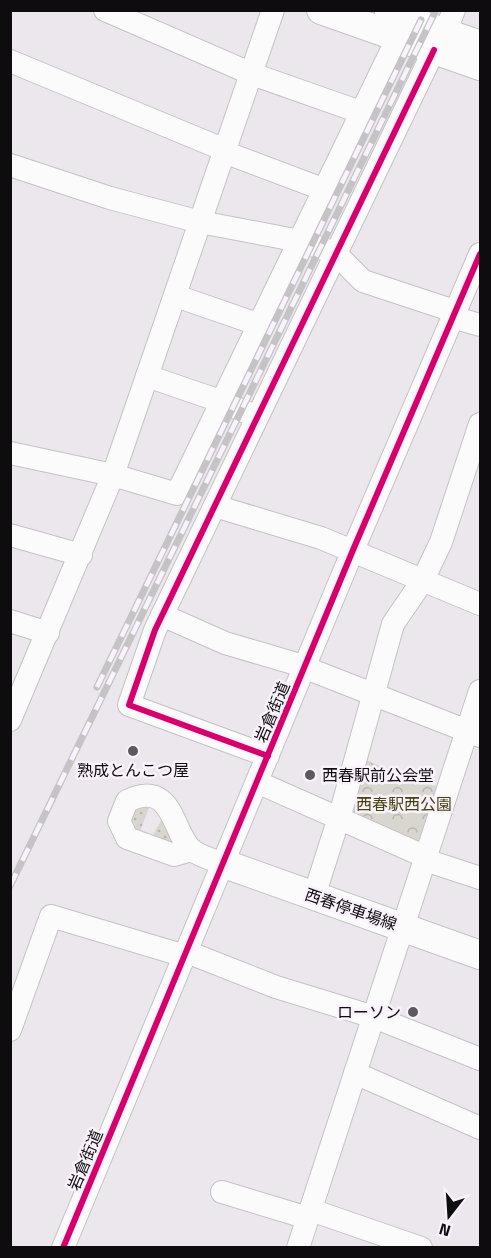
<svg xmlns="http://www.w3.org/2000/svg" width="491" height="1258" viewBox="0 0 491 1258" font-family="'Titillium Web','Noto Sans JP',sans-serif">
	<style>
		.grass { fill: url(#grass-dots) }
		.forest { fill: url(#forest-crowns) }
		.lines { fill: none; stroke-linecap: round; stroke-linejoin: round }
		.minor-casing { stroke: #c5c2c6; stroke-width: 24 }
		.major-casing { stroke: #c5c2c6; stroke-width: 30 }
		.minor { stroke: #fcfbfc; stroke-width: 22 }
		.major { stroke: #fcfbfc; stroke-width: 28 }
		.rail-casing { stroke: #c5c3c5; stroke-width: 7 }
		.rail { stroke: #f9f2fc; stroke-width: 4.5; stroke-dasharray: 14; stroke-linecap: butt }
		.cycleway-casing { stroke: #f9f2fc; stroke-width: 10 }
		.cycleway { stroke: #d6006c; stroke-width: 6 }
		.poi-dot { fill: #5b595d; stroke: #f9f2fc; stroke-width: 2 }
		.labels { text-anchor: middle; dominant-baseline: central; stroke-width: 5; stroke-linejoin: round; paint-order: stroke }
		.street-label { font-size: 16px; fill: #0e0c0f; stroke: #f9f2fc }
		.poi-label { font-size: 16px; fill: #0e0c0f; stroke: #f9f2fc }
		.park-label { font-size: 16px; fill: #45420d; stroke: #f9f2fc }
	</style>
	<defs>
		<pattern id="grass-dots" width="8" height="8" patternUnits="userSpaceOnUse" patternTransform="scale(1.5)"><rect width="8" height="8" fill="#d8d6ce"/><path d="M2 2h.1M6 6h.1" fill="none" stroke="#b8b6b0" stroke-width="1.8" stroke-linecap="round"/></pattern>
		<pattern id="forest-crowns" width="20" height="18" patternUnits="userSpaceOnUse" patternTransform="scale(1.5)"><rect width="20" height="18" fill="#d8d6ce"/><path d="M2 6a3 3 0 1 1 6 0M12 15a3 3 0 1 1 6 0" fill="none" stroke="#b8b6b0"/></pattern>
	</defs>
	<rect width="100%" height="100%" fill="#ebe7ed"/>
	<g class="grass">
		<polygon points="139,806 149,808 139,834 131,829 130,813"/>
		<polygon points="164,815 177,845 152,837"/>
	</g>
	<polygon class="forest" points="362,759 440,788 426,837 417,840 349,810"/>
	<g class="lines">
		<g class="minor-casing">
			<g id="minor">
				<polyline points="105,10 252,74 363,113"/>
				<polyline points="445,32 454,10"/>
				<polyline points="10,61 225,150"/>
				<polyline points="224,152 325,190"/>
				<polyline points="10,165 110,198 200,222 300,241 335,253 363,281 448,309 459,319 480,325"/>
				<polyline points="176,296 260,325"/>
				<polyline points="147,376 223,402 257,417"/>
				<polyline points="10,453 113,475 177,494 398,37"/>
				<polyline points="215,506 321,538 480,604"/>
				<polyline points="10,535 81,555"/>
				<polyline points="162,615 225,643 293,663 480,736"/>
				<polyline points="10,621 48,633"/>
				<polyline points="10,720 113,475 273,10"/>
				<polyline points="268,756 129,705 155,630 434,50"/>
				<polyline points="257,782 426,857"/>
				<path d="M192,850l-18,5 -47,-17 -8,-17 8,-20c47,-23 45,33 65,49 7,6 21,10 30,13"/>
				<polyline points="425,860 480,878"/>
				<polyline points="314,896 342,808 393,624 423,580 441,542 480,424"/>
				<polyline points="187,952 276,987 374,1017 480,1059"/>
				<polyline points="10,1030 51,916 185,956"/>
				<polyline points="355,1073 480,1128"/>
				<polyline points="222,1192 308,1218"/>
				<polyline points="311,1210 421,1248"/>
				<polyline points="63,1248 353,550 480,254"/>
				<polyline points="298,1248 480,691"/>
			</g>
		</g>
		<g class="major-casing">
			<g id="major">
				<polyline points="321,10 480,66"/>
				<polyline points="389,13 480,45"/>
				<polyline points="222,863 480,955"/>
			</g>
		</g>
		<use href="#minor" class="minor"/>
		<use href="#major" class="major"/>
		<g class="rail-casing">
			<g id="rail">
				<polyline points="97,687 421,20"/>
				<polyline points="10,886 436,10"/>
			</g>
		</g>
		<use href="#rail" class="rail"/>
		<g class="cycleway-casing">
			<g id="cycleway">
				<polyline points="268,756 129,705 155,630 434,50"/>
				<polyline points="63,1248 353,550 480,254"/>
			</g>
		</g>
		<use href="#cycleway" class="cycleway"/>
	</g>
	<g class="poi-dot">
		<circle cx="133" cy="751" r="6"/>
		<circle cx="310" cy="775" r="6"/>
		<circle cx="413" cy="1012" r="6"/>
	</g>
	<g class="labels">
		<g class="street-label">
			<text transform="translate(272 712) rotate(-67)">岩倉街道</text>
			<text transform="translate(351 909) rotate(19)">西春停車場線</text>
			<text transform="translate(85 1160) rotate(-67)">岩倉街道</text>
		</g>
		<g class="poi-label">
			<text x="133" y="770">熟成とんこつ屋</text>
			<text x="322" y="775" text-anchor="start">西春駅前公会堂</text>
			<text x="401" y="1012" text-anchor="end">ローソン</text>
		</g>
		<g class="park-label">
			<text x="404" y="804">西春駅西公園</text>
		</g>
	</g>
	<rect width="491" height="1258" fill="none" stroke="#0e0c0f" stroke-width="24"/>
	<g transform="translate(449 1216) rotate(197)" stroke="#f9f2fc" stroke-width="4.5" paint-order="stroke">
	<path d="M0-4.5L10 22L0 15L-10 22Z" fill="#0e0c0f"/>
	<text y="-9" font-size="16" font-weight="bold" text-anchor="middle" fill="#0e0c0f">N</text>
	</g>
</svg>
